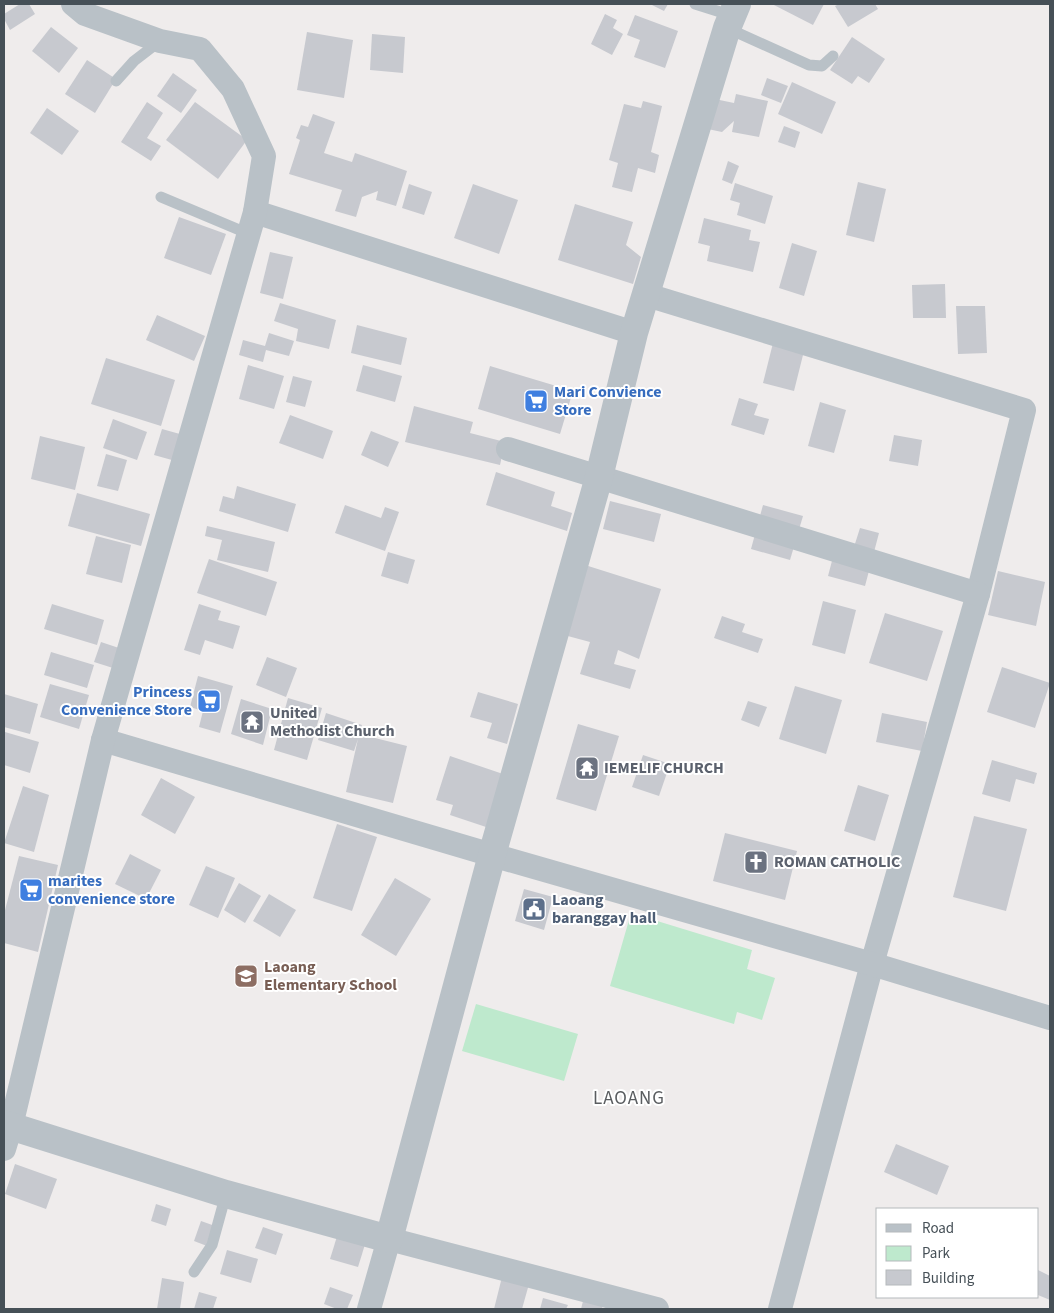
<svg xmlns="http://www.w3.org/2000/svg" width="1054" height="1313" viewBox="0 0 1054 1313" font-family="'Source Sans 3',sans-serif">
	<style>
		.green { fill: #bee9cd }
		.building { fill: #c7c9cf }
		.lines { fill: none; stroke-linecap: round; stroke-linejoin: round }
		.service { stroke: #b9c1c7; stroke-width: 11 }
		.minor { stroke: #b9c1c7; stroke-width: 24 }
		.tertiary { stroke: #b9c1c7; stroke-width: 28 }
		.labels { text-anchor: middle; dominant-baseline: central; stroke-width: 4; stroke-linejoin: round; paint-order: stroke }
		.shop-label { font-size: 16px; font-weight: bold; fill: #366cbe; stroke: #fff; text-anchor: start }
		.worship-label { font-size: 16px; font-weight: bold; fill: #5b616d; stroke: #fff; text-anchor: start }
		.service-label { font-size: 16px; font-weight: bold; fill: #4e5e75; stroke: #fff; text-anchor: start }
		.education-label { font-size: 16px; font-weight: bold; fill: #785e54; stroke: #fff; text-anchor: start }
		.quarter-label { font-size: 19px; letter-spacing: 1px; fill: #5a5d60; stroke: #fff }
	</style>
	<rect width="100%" height="100%" fill="#efecec"/>
	<g class="green">
		<polygon points="631,913 752,950 747,969 775,978 762,1020 737,1012 734,1024 610,986"/>
		<polygon points="476,1004 578,1034 564,1081 462,1051"/>
	</g>
	<g class="building">
		<polygon points="20,4 29,4 35,14 10,30 4,19 4,14"/>
		<polygon points="650,4 668,4 664,11"/>
		<polygon points="772,4 824,4 813,25"/>
		<polygon points="839,4 875,4 878,9 848,27 835,6"/>
		<polygon points="605,14 617,20 613,28 623,34 612,55 591,44"/>
		<polygon points="635,15 678,31 665,68 634,57 640,40 627,35"/>
		<polygon points="51,27 78,48 59,73 32,51"/>
		<polygon points="307,32 353,40 344,98 297,90"/>
		<polygon points="372,34 405,37 403,73 370,70"/>
		<polygon points="852,37 885,59 869,83 858,76 852,84 830,70"/>
		<polygon points="87,60 116,79 95,113 65,94"/>
		<polygon points="173,73 197,90 181,113 157,96"/>
		<polygon points="767,78 788,86 781,103 761,95"/>
		<polygon points="792,82 836,102 822,134 778,114"/>
		<polygon points="736,94 768,101 759,137 732,132 734,121 722,132 703,128 710,98 734,103"/>
		<polygon points="643,101 662,106 651,152 659,155 655,173 638,168 632,192 612,187 618,163 609,160 624,104 641,108"/>
		<polygon points="147,102 163,113 147,138 161,146 151,161 121,142"/>
		<polygon points="195,102 247,140 218,179 166,140"/>
		<polygon points="47,108 79,131 62,155 30,133"/>
		<polygon points="313,114 335,122 324,153 352,162 355,153 407,171 396,206 376,200 378,191 362,197 356,217 335,211 342,190 289,174 300,140 296,138 301,125 308,127"/>
		<polygon points="784,126 800,132 795,148 778,142"/>
		<polygon points="728,161 739,166 732,184 722,180"/>
		<polygon points="858,182 886,189 874,242 846,235"/>
		<polygon points="735,183 773,196 765,224 737,215 740,203 730,200"/>
		<polygon points="409,184 432,192 424,215 402,208"/>
		<polygon points="473,184 518,200 499,254 454,238"/>
		<polygon points="575,204 633,222 626,245 641,257 633,284 558,260"/>
		<polygon points="179,217 226,234 211,275 164,258"/>
		<polygon points="704,218 751,230 749,240 760,242 753,272 707,261 710,246 698,243"/>
		<polygon points="792,243 817,251 804,296 779,288"/>
		<polygon points="270,252 293,257 283,299 260,293"/>
		<polygon points="945,284 946,318 913,318 912,285"/>
		<polygon points="280,303 336,320 329,349 296,341 298,329 274,321"/>
		<polygon points="956,306 985,306 987,353 958,354"/>
		<polygon points="157,315 205,336 194,361 146,340"/>
		<polygon points="357,325 407,338 401,365 351,353"/>
		<polygon points="269,333 294,341 289,356 266,350 263,362 239,355 243,340 265,346"/>
		<polygon points="773,343 804,351 794,391 763,383"/>
		<polygon points="106,358 175,380 161,426 91,404"/>
		<polygon points="248,365 284,376 274,409 239,399"/>
		<polygon points="363,365 402,376 395,402 356,391"/>
		<polygon points="490,366 573,391 560,434 478,409"/>
		<polygon points="293,376 312,381 305,407 286,402"/>
		<polygon points="739,398 758,404 754,415 769,419 764,435 731,425"/>
		<polygon points="820,402 846,410 834,453 808,446"/>
		<polygon points="414,406 473,422 470,433 505,442 500,465 405,442"/>
		<polygon points="290,415 333,431 323,459 279,443"/>
		<polygon points="113,419 147,432 137,460 103,448"/>
		<polygon points="162,429 187,436 179,462 154,455"/>
		<polygon points="371,431 399,442 388,467 361,455"/>
		<polygon points="894,435 922,440 918,466 889,461"/>
		<polygon points="40,436 85,447 75,490 31,479"/>
		<polygon points="106,454 127,460 118,491 97,486"/>
		<polygon points="496,472 555,492 551,506 572,513 567,531 486,505"/>
		<polygon points="237,486 296,504 288,532 219,511 223,496 234,499"/>
		<polygon points="77,493 150,514 141,546 68,526"/>
		<polygon points="610,501 661,514 654,542 603,529"/>
		<polygon points="345,505 381,518 385,507 399,512 385,551 335,533"/>
		<polygon points="763,505 803,516 790,560 751,549"/>
		<polygon points="207,526 275,542 268,572 217,560 222,540 205,536"/>
		<polygon points="860,528 879,533 865,586 828,576 837,542 854,547"/>
		<polygon points="96,536 131,545 122,583 86,574"/>
		<polygon points="388,552 415,560 408,584 381,576"/>
		<polygon points="209,559 277,582 266,616 197,593"/>
		<polygon points="585,565 661,589 639,659 618,650 614,664 636,670 630,689 580,674 590,642 564,635"/>
		<polygon points="998,571 1045,582 1036,626 988,615"/>
		<polygon points="823,601 856,610 845,654 812,645"/>
		<polygon points="52,604 104,620 97,645 44,629"/>
		<polygon points="199,604 221,611 218,620 240,626 233,649 205,640 200,655 184,650"/>
		<polygon points="885,613 943,631 927,681 869,663"/>
		<polygon points="722,616 745,624 742,632 763,639 758,653 714,638"/>
		<polygon points="101,642 119,648 113,668 94,662"/>
		<polygon points="51,652 94,665 87,688 44,675"/>
		<polygon points="267,657 297,668 286,697 256,685"/>
		<polygon points="1002,667 1050,683 1035,728 987,712"/>
		<polygon points="198,676 233,686 220,733 199,727 203,711 190,707"/>
		<polygon points="50,684 89,695 79,729 40,717"/>
		<polygon points="795,686 842,700 826,754 779,739"/>
		<polygon points="478,692 518,704 507,744 487,738 492,723 470,717"/>
		<polygon points="4,694 38,704 30,734 4,727"/>
		<polygon points="288,698 322,708 307,760 274,750"/>
		<polygon points="241,699 272,709 263,745 231,734"/>
		<polygon points="748,701 767,707 759,727 741,720"/>
		<polygon points="326,713 362,725 359,734 407,746 393,803 346,792 358,739 354,751 318,740"/>
		<polygon points="882,713 927,722 922,751 876,742"/>
		<polygon points="578,724 619,736 596,811 556,799"/>
		<polygon points="5,732 39,742 30,773 4,765"/>
		<polygon points="643,755 670,764 659,796 632,787"/>
		<polygon points="450,756 503,774 486,827 450,815 453,805 436,800"/>
		<polygon points="992,760 1037,773 1034,784 1016,779 1010,802 982,794"/>
		<polygon points="161,778 195,797 175,834 141,815"/>
		<polygon points="858,785 889,795 875,841 844,831"/>
		<polygon points="23,786 49,795 34,852 4,843"/>
		<polygon points="974,816 1027,829 1006,911 953,897"/>
		<polygon points="337,824 377,837 352,911 313,898"/>
		<polygon points="725,833 797,851 785,900 713,881"/>
		<polygon points="130,854 161,870 146,899 115,884"/>
		<polygon points="19,856 58,865 38,952 4,943 4,914"/>
		<polygon points="206,866 235,878 218,918 189,905"/>
		<polygon points="395,878 431,899 396,956 361,935"/>
		<polygon points="239,883 261,896 245,923 224,910"/>
		<polygon points="524,889 553,897 544,930 515,921"/>
		<polygon points="269,894 296,910 280,937 253,921"/>
		<polygon points="896,1144 949,1166 937,1195 884,1172"/>
		<polygon points="15,1164 57,1179 46,1209 5,1194"/>
		<polygon points="156,1204 171,1209 166,1226 151,1221"/>
		<polygon points="201,1221 215,1226 207,1246 194,1241"/>
		<polygon points="263,1227 283,1234 276,1255 255,1248"/>
		<polygon points="339,1230 367,1238 358,1267 330,1259"/>
		<polygon points="227,1250 258,1259 251,1283 220,1274"/>
		<polygon points="1038,1270 1050,1276 1050,1300 1038,1295"/>
		<polygon points="502,1277 529,1284 522,1309 494,1309"/>
		<polygon points="162,1278 184,1282 180,1309 157,1309"/>
		<polygon points="330,1287 353,1295 347,1309 337,1309 324,1304"/>
		<polygon points="199,1292 217,1297 213,1309 194,1309"/>
		<polygon points="585,1293 604,1298 602,1309 581,1309"/>
		<polygon points="543,1298 568,1305 566,1309 540,1309"/>
	</g>
	<g class="lines">
		<g class="service">
			<polyline points="695,4 733,16"/>
			<polyline points="727,28 809,65 822,66 833,56"/>
			<polyline points="116,81 134,61 160,41"/>
			<polyline points="161,197 249,234"/>
			<polyline points="194,1272 212,1245 226,1194"/>
		</g>
		<g class="minor">
			<polyline points="255,212 634,333"/>
			<polyline points="647,295 1024,410 978,594 872,964 780,1309"/>
			<polyline points="508,449 978,594"/>
			<polyline points="103,740 492,855 872,964 1050,1018"/>
			<polyline points="4,1149 11,1126 103,740 255,212 264,156 233,89 200,49 160,41 85,14 73,4"/>
			<polyline points="369,1309 389,1239 657,1309"/>
		</g>
		<polyline class="tertiary" points="4,1124 226,1194 389,1239 492,855 599,477 634,333 727,28 737,4"/>
	</g>
	<defs>
		<g id="supermarket-square" transform="scale(1.25)"><rect x="-9" y="-9" width="18" height="18" rx="4" fill="#3f7fe0" stroke="#fff"/><path d="M-6-5.5h2.5l.6 2H6L4.5 2H-2.5L-4.4-4H-6ZM-1.5 3.2a1.3 1.3 0 1 0 .1 0ZM3 3.2a1.3 1.3 0 1 0 .1 0Z" fill="#fff"/></g>
		<g id="temple-square" transform="scale(1.25)"><rect x="-9" y="-9" width="18" height="18" rx="4" fill="#6b7280" stroke="#fff"/><path d="M0-6L5-2H3V0L6.5 2.5H4V6H1.5V3h-3V6H-4V2.5H-6.5L-3 0V-2H-5Z" fill="#fff"/></g>
		<g id="church-square" transform="scale(1.25)"><rect x="-9" y="-9" width="18" height="18" rx="4" fill="#6b7280" stroke="#fff"/><path d="M-1.2-6h2.4v3.5h3.3v2.4h-3.3V6h-2.4V-.1h-3.3v-2.4h3.3Z" fill="#fff"/></g>
		<g id="civic-square" transform="scale(1.25)"><rect x="-9" y="-9" width="18" height="18" rx="4" fill="#5c6f8a" stroke="#fff"/><path d="M-.6-6.5H3V-4.5H.6V-3L4-1V1h2V6H-6V1h2V-1L-.6-3ZM-1.2 2.5V6h2.4V2.5Z" fill="#fff"/></g>
		<g id="school-square" transform="scale(1.25)"><rect x="-9" y="-9" width="18" height="18" rx="4" fill="#8d6e63" stroke="#fff"/><path d="M0-5L7-2L0 1L-7-2ZM-4 1L0 2.5L4 1V4Q0 6-4 4Z" fill="#fff"/></g>
	</defs>
	<g fill-rule="evenodd">
		<use href="#supermarket-square" x="536" y="401"/>
		<use href="#supermarket-square" x="209" y="701"/>
		<use href="#temple-square" x="252" y="722"/>
		<use href="#temple-square" x="587" y="768"/>
		<use href="#church-square" x="756" y="862"/>
		<use href="#supermarket-square" x="31" y="890"/>
		<use href="#civic-square" x="534" y="909"/>
		<use href="#school-square" x="246" y="976"/>
	</g>
	<g class="labels">
		<g class="shop-label">
			<text x="554" y="392">Mari Convience<tspan x="554" dy="18">Store</tspan></text>
			<text x="192" y="692" text-anchor="end">Princess<tspan x="192" dy="18">Convenience Store</tspan></text>
			<text x="48" y="881">marites<tspan x="48" dy="18">convenience store</tspan></text>
		</g>
		<g class="worship-label">
			<text x="270" y="713">United<tspan x="270" dy="18">Methodist Church</tspan></text>
			<text x="604" y="768">IEMELIF CHURCH</text>
			<text x="774" y="862">ROMAN CATHOLIC</text>
		</g>
		<g class="service-label">
			<text x="552" y="900">Laoang<tspan x="552" dy="18">baranggay hall</tspan></text>
		</g>
		<g class="education-label">
			<text x="264" y="967">Laoang<tspan x="264" dy="18">Elementary School</tspan></text>
		</g>
		<g class="quarter-label">
			<text x="629" y="1098">LAOANG</text>
		</g>
	</g>
	<rect width="1054" height="1313" fill="none" stroke="#465057" stroke-width="10"/>
	<rect x="876" y="1208" width="162" height="90" fill="#ffffff" stroke="#b5b9bc"/>
	<rect x="886" y="1224" width="25" height="8" fill="#b9c1c7" stroke="#b5b9bc"/>
	<text x="922" y="1233" font-size="15" fill="#465057">Road</text>
	<rect x="886" y="1246" width="25" height="15" fill="#bee9cd" stroke="#b5b9bc"/>
	<text x="922" y="1258" font-size="15" fill="#465057">Park</text>
	<rect x="886" y="1270" width="25" height="15" fill="#c7c9cf" stroke="#b5b9bc"/>
	<text x="922" y="1283" font-size="15" fill="#465057">Building</text>
</svg>
